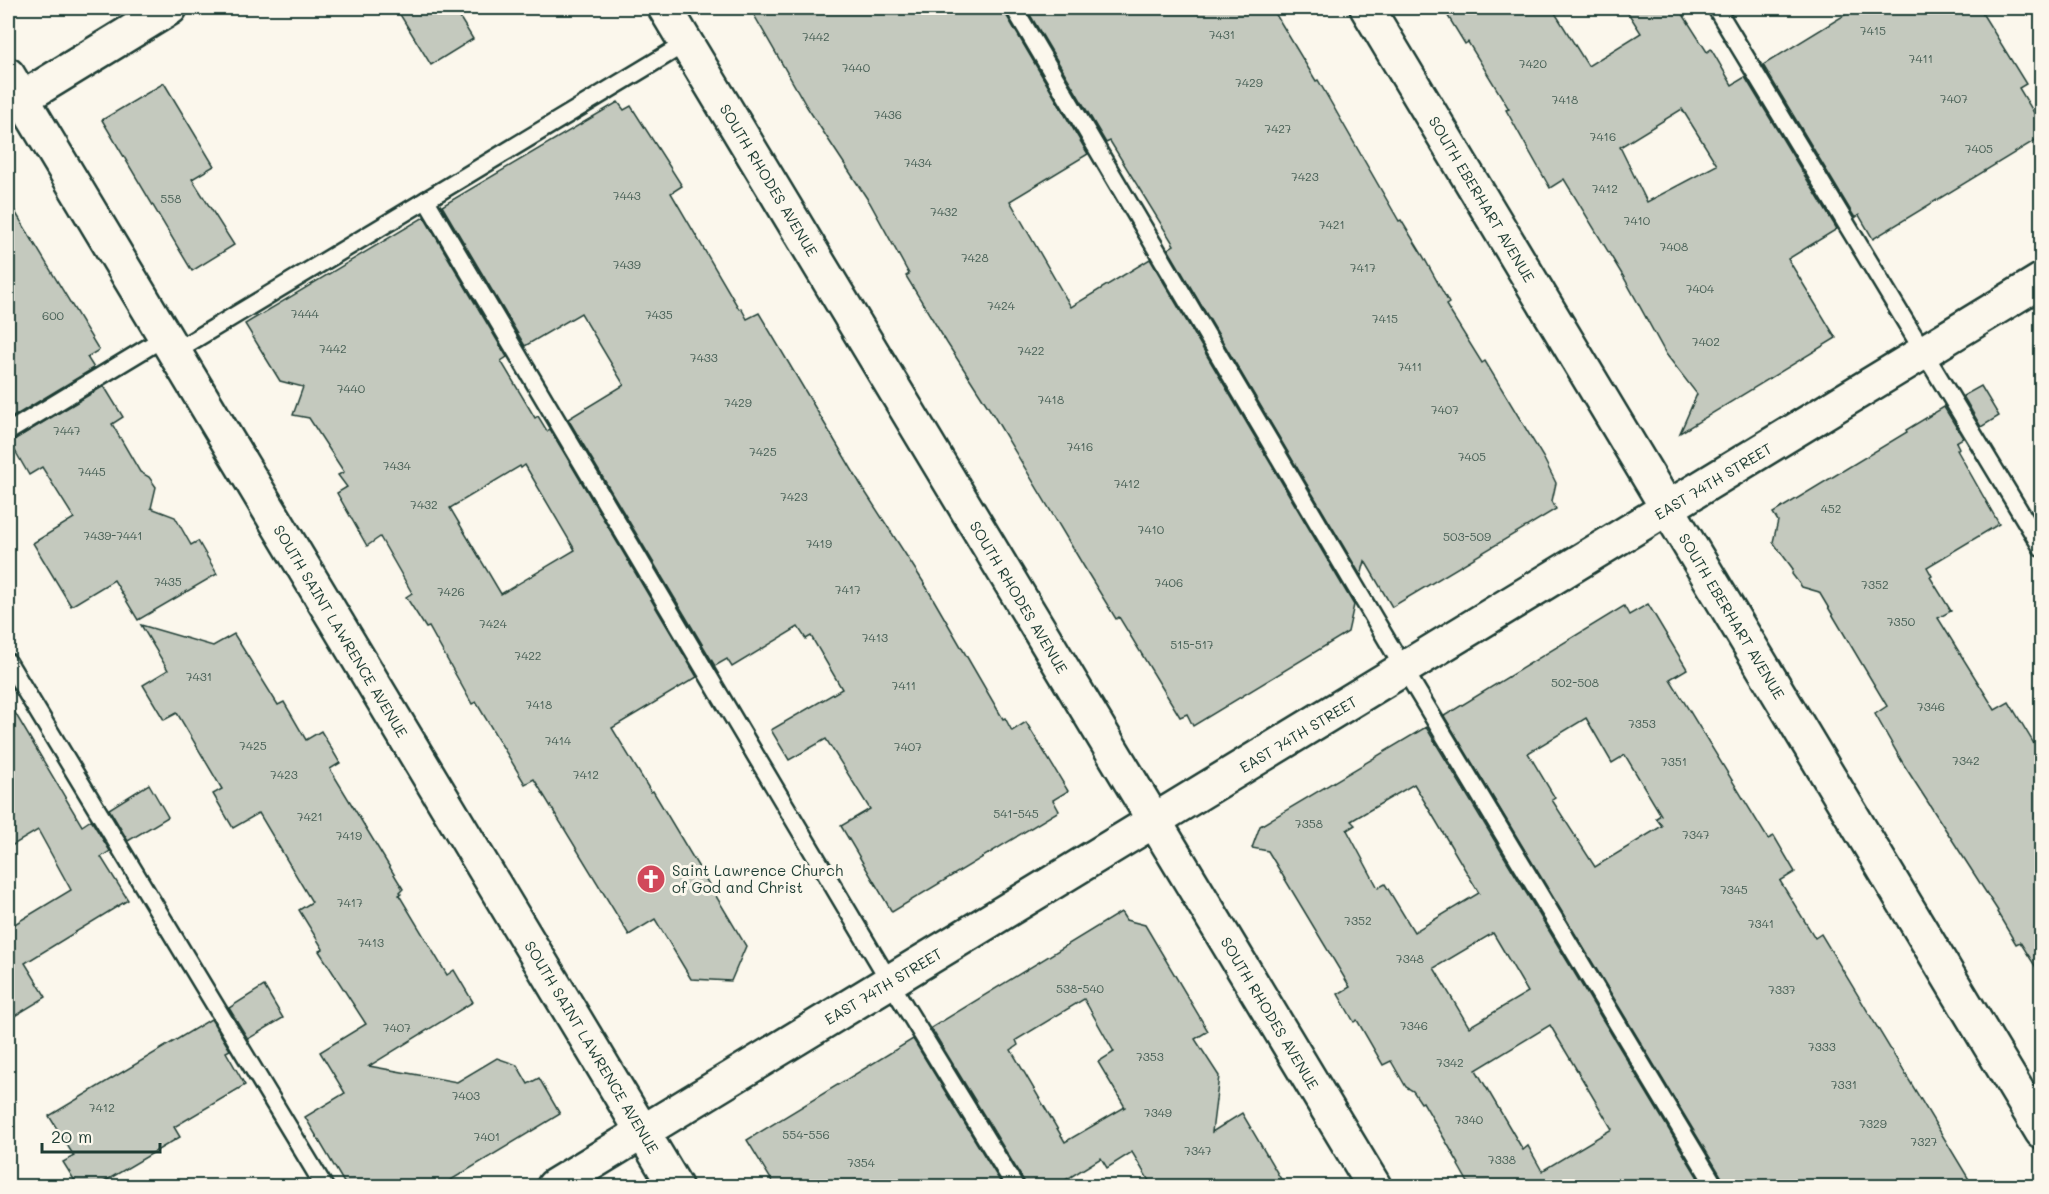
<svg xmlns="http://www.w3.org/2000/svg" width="2049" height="1194" viewBox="0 0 2049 1194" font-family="Mali,sans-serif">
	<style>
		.building { fill: #c4c9be; stroke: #1f3d34; stroke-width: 1.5; fill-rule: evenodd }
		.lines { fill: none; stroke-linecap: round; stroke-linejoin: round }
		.lane-casing { stroke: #1f3d34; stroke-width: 21 }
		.street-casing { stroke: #1f3d34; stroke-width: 38 }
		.secondary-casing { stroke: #1f3d34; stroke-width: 38 }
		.lane { stroke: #fbf7ec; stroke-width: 16 }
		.street { stroke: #fbf7ec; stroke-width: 33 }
		.secondary { stroke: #fbf7ec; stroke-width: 33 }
		.labels { text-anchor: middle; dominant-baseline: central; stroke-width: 6; stroke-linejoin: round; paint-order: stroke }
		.number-label { font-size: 12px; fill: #486056 }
		.street-label { font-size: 15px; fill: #1f3d34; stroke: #fbf7ec }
		.poi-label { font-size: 15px; fill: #1f3d34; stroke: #fbf7ec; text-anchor: start }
	</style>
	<rect width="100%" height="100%" fill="#fbf7ec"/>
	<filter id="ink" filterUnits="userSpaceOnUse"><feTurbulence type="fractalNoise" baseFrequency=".0167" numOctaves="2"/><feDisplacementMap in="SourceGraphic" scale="12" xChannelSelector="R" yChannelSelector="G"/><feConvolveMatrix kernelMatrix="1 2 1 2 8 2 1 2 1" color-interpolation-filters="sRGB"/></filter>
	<g filter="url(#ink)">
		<g class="building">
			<polygon points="396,8 454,8 473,39 431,65"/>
			<polygon points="750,8 1004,8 1005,13 1088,154 1010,201 1071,307 1150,259 1354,605 1348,632 1193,726 1187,714 1180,717 1119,617 1116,619 1089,575 992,413 947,343 906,276 909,274 870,203 807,107"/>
			<polygon points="1026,8 1272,8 1316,81 1318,80 1399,221 1401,220 1423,256 1449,303 1446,305 1482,363 1485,361 1543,457 1556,483 1552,501 1556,509 1392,607 1365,561 1361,576 1168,249 1174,245 1110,141 1106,143"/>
			<path d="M1443,8h109l36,58 53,-33 -16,-25h54l28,44 4,-3 21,36 13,-8 92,152 -49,30 48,79 -156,95 17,-39 -31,-40 -43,-78 -59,-97 -14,9 -44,-78 3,-1 -41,-67 -3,2zM1682,109l35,56 -70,37 -27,-55z"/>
			<polygon points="1856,8 1979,8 2026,84 2019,88 2042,126 2042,136 1873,239 1859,215 1855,218 1763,65"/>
			<polygon points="164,83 214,166 192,179 234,245 192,271 102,120"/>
			<polygon points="618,102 624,110 631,106 682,186 671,193 739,309 741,308 747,319 759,313 864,490 924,583 1003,719 1005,718 1012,731 1026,722 1068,791 1053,800 1059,811 892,912 841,826 870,809 826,739 789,760 771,730 842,689 811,636 806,639 798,627 732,667 727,659 715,666 568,419 624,385 581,313 525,346 442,206"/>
			<polygon points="8,200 99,350 87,357 94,368 8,420"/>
			<path d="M424,217l83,140 -6,4 34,57 3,-2 9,15 3,-2 147,248 -85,51 39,64 2,-1 93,155 -15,35 -40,-2 -36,-60 -26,16 -95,-156 -9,5 -49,-82 -4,2 -43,-77 -3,1 -20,-31 6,-4 -32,-56 -13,9 -30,-53 10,-6 -9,-12 6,-3 -35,-54 -16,-3 10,-28 -23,-6 -35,-57zM525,465l50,85 -74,44 -51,-86 70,-42 1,2z"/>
			<polygon points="104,386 123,417 112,424 140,472 149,477 156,487 151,508 175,517 191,545 198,541 217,574 138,620 114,580 71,606 33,543 74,518 42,467 29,475 10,442"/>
			<polygon points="1981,386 1999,416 1981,427 1963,396"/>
			<polygon points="1944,407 1963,438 1956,442 1959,448 1957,450 1999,524 1927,567 1932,576 1930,577 1951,611 1938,618 1995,710 2009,702 2042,757 2042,977 2020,942 2016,944 1997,912 1998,911 1904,765 1875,714 1887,706 1819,592 1802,587 1792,574 1793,569 1773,542 1778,521 1773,513 1907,432 1906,430"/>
			<path d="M1648,604l39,65 -17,10 98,160 6,-3 21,36 -15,9 35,57 6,-4 152,252h-248l-1,-5 -280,-465 180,-110 5,9zM1586,718l26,45 13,-8 36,60 -5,3 6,8 -67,41 -43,-67 3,-2 -27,-45z"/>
			<polygon points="141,625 213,646 234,634 278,705 284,702 306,740 321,731 340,763 330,769 403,889 400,892 401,894 399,895 447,975 454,970 473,1002 369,1066 457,1082 497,1058 517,1065 528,1084 539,1078 560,1114 441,1186 346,1186 305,1117 345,1093 320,1052 366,1024 319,951 323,949 299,910 312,902 259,813 233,828 213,794 222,789 177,713 164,720 143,685 168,670"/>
			<polygon points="8,701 82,826 91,820 110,851 101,857 128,900 25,963 46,997 8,1020 8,928 71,890 38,830 8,848"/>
			<path d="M1426,727l277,459h-233l-12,-21 1,-1 -36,-62 -2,1 -8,-12 -7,-4 -15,-26 -8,4 -26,-45 -3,2 -16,-28 12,-7 -82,-136 -16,-3 8,-22zM1414,784l65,109 -65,39 -29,-48 -7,4 -31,-58 8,-5 -4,-4zM1493,933l35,59 -59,35 -35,-59zM1550,1025l62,104 -70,42 -14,-25 -5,4 -47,-80z"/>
			<polygon points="149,784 168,817 128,841 109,809"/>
			<path d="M1121,912l5,8 19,5 63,106 -13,8 24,37 -7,56 30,-19 43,73h-133l-20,-34 -25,16 -6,-10 -45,28h-31l-1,-5 -93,-153zM1084,999l30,53 -16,10 27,45 -60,35 -54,-92 7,-5 -2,-5z"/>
			<polygon points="264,986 283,1018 248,1039 229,1008"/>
			<polygon points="211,1019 230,1050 226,1052 245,1085 174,1127 180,1137 97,1186 78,1186 63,1162 74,1156 49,1116"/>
			<polygon points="913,1039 1003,1186 775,1186 747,1140"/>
		</g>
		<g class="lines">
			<g class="lane-casing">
				<g id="lane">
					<polyline points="1014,8 1404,669 1715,1186"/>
					<polyline points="1716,8 2042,548"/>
					<polyline points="426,200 890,982 1015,1186"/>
					<polyline points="174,352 686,43"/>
					<polyline points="8,432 165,337"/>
					<polyline points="8,662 324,1186"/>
				</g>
			</g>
			<g class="street-casing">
				<g id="street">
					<polyline points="665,8 1374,1186"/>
					<polyline points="1367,8 2042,1132"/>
					<polyline points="8,75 675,1186"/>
					<polyline points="554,1186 2042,280"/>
				</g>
			</g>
			<g class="secondary-casing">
				<polyline id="secondary" points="8,107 170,8"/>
			</g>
			<use href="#lane" class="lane"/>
			<use href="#street" class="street"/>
			<use href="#secondary" class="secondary"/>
		</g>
	</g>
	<defs>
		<g id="church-disc" transform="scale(1.5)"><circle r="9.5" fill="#d1495b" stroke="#fbf7ec"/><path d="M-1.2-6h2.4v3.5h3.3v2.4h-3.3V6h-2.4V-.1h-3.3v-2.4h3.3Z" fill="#fff"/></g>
	</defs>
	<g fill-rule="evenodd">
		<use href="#church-disc" x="651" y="879"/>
	</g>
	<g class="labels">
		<g class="number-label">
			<text x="1873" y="30">7415</text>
			<text x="1222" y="34">7431</text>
			<text x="816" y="36">7442</text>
			<text x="1921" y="58">7411</text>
			<text x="1533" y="63">7420</text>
			<text x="856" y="67">7440</text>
			<text x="1249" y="82">7429</text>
			<text x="1954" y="98">7407</text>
			<text x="1565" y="99">7418</text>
			<text x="888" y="114">7436</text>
			<text x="1278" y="128">7427</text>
			<text x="1603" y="136">7416</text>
			<text x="1979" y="148">7405</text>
			<text x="918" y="162">7434</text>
			<text x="1305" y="176">7423</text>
			<text x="1605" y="188">7412</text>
			<text x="627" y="195">7443</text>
			<text x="171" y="198">558</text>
			<text x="944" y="211">7432</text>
			<text x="1637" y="220">7410</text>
			<text x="1332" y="224">7421</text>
			<text x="1674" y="246">7408</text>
			<text x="975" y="257">7428</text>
			<text x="627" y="264">7439</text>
			<text x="1363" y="267">7417</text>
			<text x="1700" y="288">7404</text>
			<text x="1001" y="305">7424</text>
			<text x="305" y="313">7444</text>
			<text x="659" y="314">7435</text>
			<text x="53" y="315">600</text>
			<text x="1385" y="318">7415</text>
			<text x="1706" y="341">7402</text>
			<text x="333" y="348">7442</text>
			<text x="1031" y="350">7422</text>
			<text x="704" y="357">7433</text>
			<text x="1410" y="366">7411</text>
			<text x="351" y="388">7440</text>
			<text x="1051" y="399">7418</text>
			<text x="738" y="402">7429</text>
			<text x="1445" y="409">7407</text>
			<text x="67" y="430">7447</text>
			<text x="1080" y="446">7416</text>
			<text x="763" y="451">7425</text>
			<text x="1472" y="456">7405</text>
			<text x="397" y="465">7434</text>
			<text x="92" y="471">7445</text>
			<text x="1127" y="483">7412</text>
			<text x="794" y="496">7423</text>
			<text x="424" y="504">7432</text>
			<text x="1831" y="508">452</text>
			<text x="1151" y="529">7410</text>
			<text x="113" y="535">7439-7441</text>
			<text x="1467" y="536">503-509</text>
			<text x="819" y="543">7419</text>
			<text x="168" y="581">7435</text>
			<text x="1169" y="582">7406</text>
			<text x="1875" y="584">7352</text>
			<text x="848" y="589">7417</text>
			<text x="451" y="591">7426</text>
			<text x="1901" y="621">7350</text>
			<text x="493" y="623">7424</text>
			<text x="875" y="637">7413</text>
			<text x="1192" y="644">515-517</text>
			<text x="528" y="655">7422</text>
			<text x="199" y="676">7431</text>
			<text x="1575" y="682">502-508</text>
			<text x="904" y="685">7411</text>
			<text x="539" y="704">7418</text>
			<text x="1931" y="706">7346</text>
			<text x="1642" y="723">7353</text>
			<text x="558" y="740">7414</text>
			<text x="253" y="745">7425</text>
			<text x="908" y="746">7407</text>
			<text x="1966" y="760">7342</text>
			<text x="1674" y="761">7351</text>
			<text x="284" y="774">7423</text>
			<text x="586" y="774">7412</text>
			<text x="1016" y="813">541-545</text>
			<text x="310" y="816">7421</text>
			<text x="1309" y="823">7358</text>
			<text x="1696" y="834">7347</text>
			<text x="349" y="835">7419</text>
			<text x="1734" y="889">7345</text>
			<text x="350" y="902">7417</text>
			<text x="1358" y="920">7352</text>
			<text x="1761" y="923">7341</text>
			<text x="371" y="942">7413</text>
			<text x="1410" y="958">7348</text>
			<text x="1080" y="988">538-540</text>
			<text x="1782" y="989">7337</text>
			<text x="1414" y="1025">7346</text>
			<text x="397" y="1027">7407</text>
			<text x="1822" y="1046">7333</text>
			<text x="1150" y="1056">7353</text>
			<text x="1450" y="1062">7342</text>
			<text x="1844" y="1084">7331</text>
			<text x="466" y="1095">7403</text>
			<text x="102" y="1107">7412</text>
			<text x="1158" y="1112">7349</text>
			<text x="1469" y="1119">7340</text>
			<text x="1873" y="1123">7329</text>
			<text x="806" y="1134">554-556</text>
			<text x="487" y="1136">7401</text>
			<text x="1924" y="1141">7327</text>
			<text x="1198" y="1150">7347</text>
			<text x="1502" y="1159">7338</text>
			<text x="861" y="1162">7354</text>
		</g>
		<g class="street-label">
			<text transform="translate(769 180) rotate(59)">SOUTH RHODES AVENUE</text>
			<text transform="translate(1482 199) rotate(59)">SOUTH EBERHART AVENUE</text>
			<text transform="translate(1713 481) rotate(-31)">EAST 74TH STREET</text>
			<text transform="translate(1019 597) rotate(59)">SOUTH RHODES AVENUE</text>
			<text transform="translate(1732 616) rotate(59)">SOUTH EBERHART AVENUE</text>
			<text transform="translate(341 631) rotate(59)">SOUTH SAINT LAWRENCE AVENUE</text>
			<text transform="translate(1298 734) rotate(-31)">EAST 74TH STREET</text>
			<text transform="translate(883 986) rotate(-31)">EAST 74TH STREET</text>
			<text transform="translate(1270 1013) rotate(59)">SOUTH RHODES AVENUE</text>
			<text transform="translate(592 1047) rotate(59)">SOUTH SAINT LAWRENCE AVENUE</text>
		</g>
		<g class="poi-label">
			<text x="672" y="870">Saint Lawrence Church<tspan x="672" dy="17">of God and Christ</tspan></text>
		</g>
	</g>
	<rect width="2049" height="1194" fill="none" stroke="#fbf7ec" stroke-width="30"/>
	<rect x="15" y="15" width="2019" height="1164" fill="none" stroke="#1f3d34" stroke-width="2" filter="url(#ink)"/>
	<path d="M42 1143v9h118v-9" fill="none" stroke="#1f3d34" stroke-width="3"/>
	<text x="51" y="1143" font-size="18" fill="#1f3d34" stroke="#fbf7ec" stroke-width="4.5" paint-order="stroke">20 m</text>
</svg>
